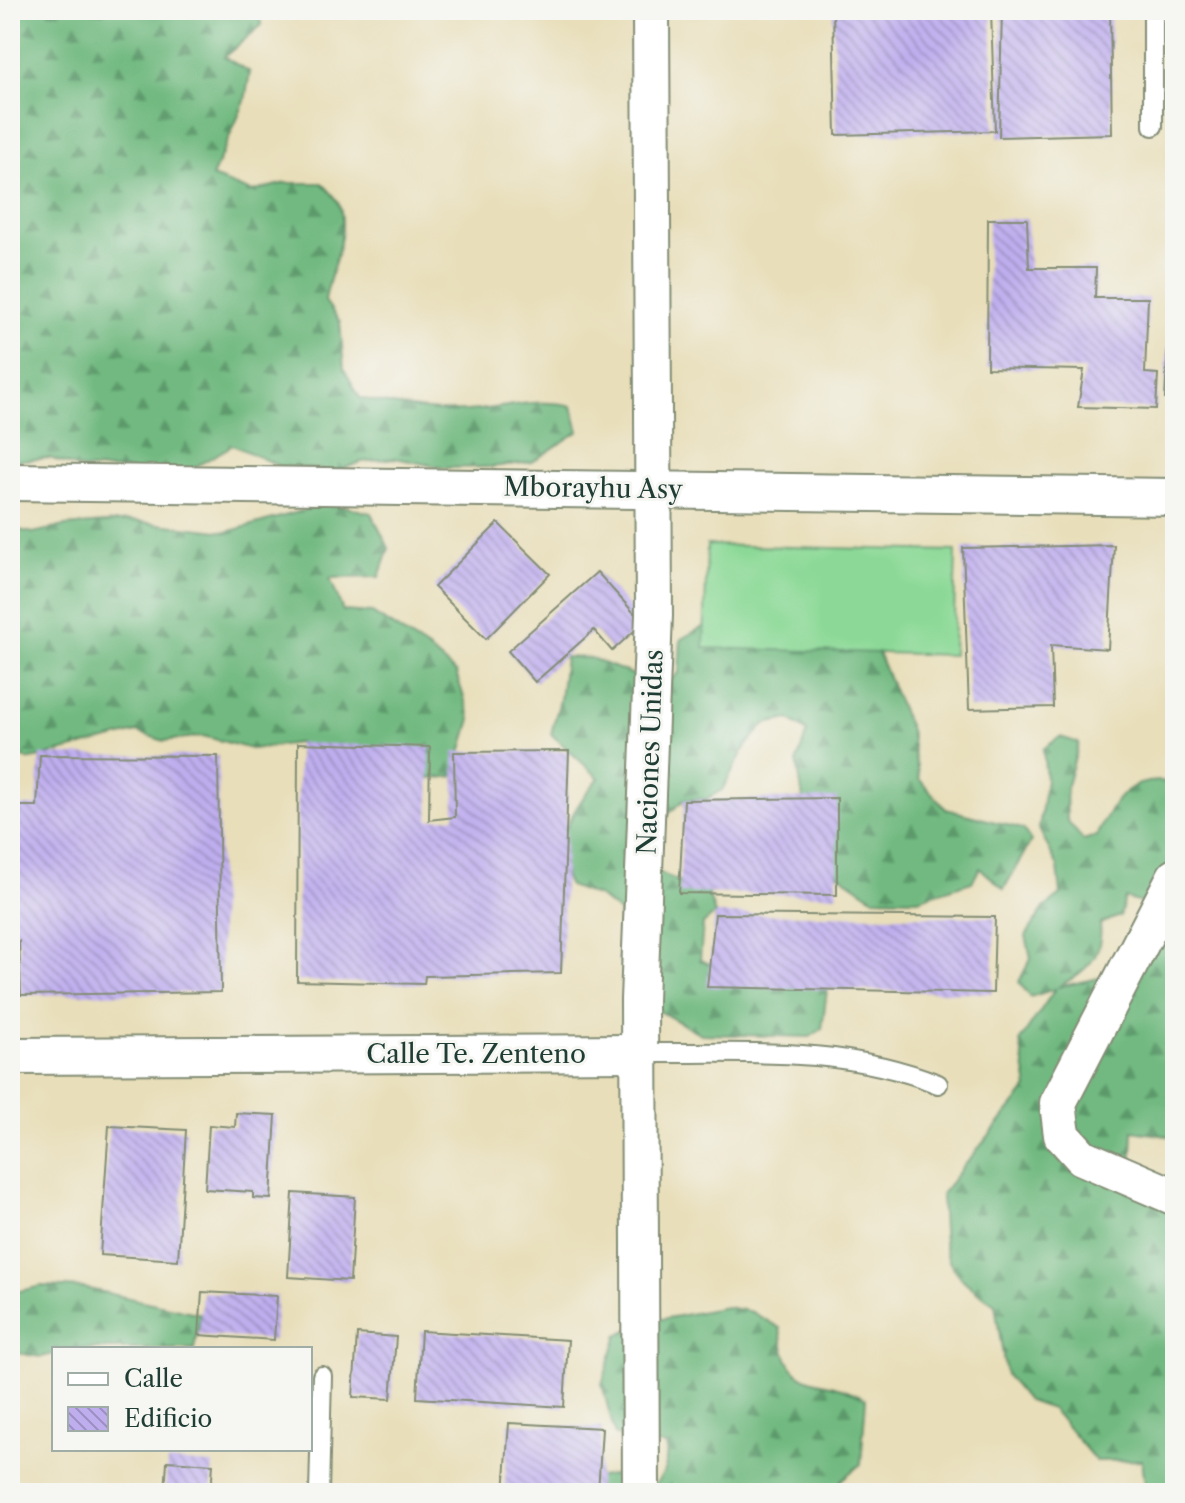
<svg xmlns="http://www.w3.org/2000/svg" width="1185" height="1503" viewBox="0 0 1185 1503" font-family="'Libre Caslon Text',serif">
	<style>
		.forest { fill: url(#forest-firs); stroke: #487b5a; stroke-width: 2 }
		.garden { fill: #8cd997; stroke: #568b66; stroke-width: 2 }
		.building { fill: url(#building-back-hatch) }
		.lines { fill: none; stroke-linecap: round; stroke-linejoin: round }
		.service-casing { stroke: #848e76; stroke-width: 22 }
		.minor-casing { stroke: #848e76; stroke-width: 40 }
		.service { stroke: #fff; stroke-width: 18 }
		.minor { stroke: #fff; stroke-width: 36 }
		.labels { text-anchor: middle; dominant-baseline: central; stroke-width: 6; stroke-linejoin: round; paint-order: stroke }
		.street-label { font-size: 26px; fill: #1f3d34; stroke: #f6f6f2 }
	</style>
	<defs>
		<pattern id="forest-firs" width="22" height="20" patternUnits="userSpaceOnUse" patternTransform="scale(2)"><rect width="22" height="20" fill="#71b980"/><path d="M5 1l3.5 6h-7zM16 11l3.5 6h-7z" fill="#5c986a"/></pattern>
		<pattern id="building-back-hatch" width="6" height="6" patternUnits="userSpaceOnUse" patternTransform="scale(2)"><rect width="6" height="6" fill="#bfaeee"/><path d="M-1 5l2 2M0 0l6 6M5-1l2 2" fill="none" stroke="#9b8fc2"/></pattern>
	</defs>
	<rect width="100%" height="100%" fill="#f6f6f2"/>
	<filter id="ink" filterUnits="userSpaceOnUse"><feTurbulence type="fractalNoise" baseFrequency=".0125" numOctaves="2"/><feDisplacementMap in="SourceGraphic" scale="16" xChannelSelector="R" yChannelSelector="G"/><feConvolveMatrix kernelMatrix="1 2 1 2 8 2 1 2 1" color-interpolation-filters="sRGB"/></filter>
	<filter id="wash" filterUnits="userSpaceOnUse"><feTurbulence type="fractalNoise" baseFrequency=".006" numOctaves="4" result="noise"/><feDisplacementMap in="SourceGraphic" scale="32" xChannelSelector="R" yChannelSelector="G"/><feGaussianBlur stdDeviation="1.8" result="paint"/><feColorMatrix in="noise" values="0 0 0 0 0 0 0 0 0 0 0 0 0 0 0 0 0 1.4 0 .05"/><feComposite in="paint" operator="in"/></filter>
	<g filter="url(#wash)">
		<rect width="100%" height="100%" fill="#e8deb9"/>
		<g class="forest">
			<path d="M10,10h246l6,15 -38,32 26,15 -5,29 -33,76 40,15 33,-9h37c5,5 13,13 16,19 13,30 -9,69 -13,99l15,21 4,47 16,29c35,8 69,15 106,13 36,-2 71,-14 106,-5l7,25 -47,31 -40,5 -48,1 -49,-10 -33,4 -26,9 -57,-5 -46,-21 -45,26 -107,-2 -31,-11 -40,3z"/>
			<polygon points="330,503 371,513 389,548 379,577 330,578 343,611 372,613 428,649 456,673 471,719 454,776 387,784 298,743 251,749 203,736 164,741 137,732 28,760 10,748 10,528 33,533 65,526 132,521 227,532"/>
			<path d="M841,624l37,29 32,77 9,49 27,30 77,20 8,12 -27,48 -24,-21 -8,14 -54,17 -44,-1 -37,-25 -34,-74 -6,-38 10,-29 -18,-13 -24,5 -19,22 -24,44 -16,9 -22,1 -27,24v48l51,21 7,21 -12,10 -3,36 43,19 67,-5 17,16 -5,39 -12,8 -109,-3 -62,-34 -20,-40v-48l-20,-15 -30,-11c-21,-39 3,-77 30,-108l-48,-44 9,-34 5,-43 26,1 70,28 18,-13 2,-34 24,-13z"/>
			<path d="M1060,737l19,6 -13,46 1,31 16,20 13,-4c20,-38 32,-62 79,-53v116l-31,5 -19,-6 -5,18 -20,8c4,35 -15,47 -42,63l55,-12 33,-44 29,-3v209l-42,-6 -2,44 40,18 4,30v270h-29l-4,-33 -46,1 -44,-52 -25,-8 -21,-26 -11,-71c-57,-38 -50,-46 -54,-110l87,-106 -8,-47 35,-52 -25,8 -11,-15 12,-24 -5,-22 18,-28 17,-13 -3,-28 -19,-38 7,-50 -3,-30z"/>
			<polygon points="42,1286 84,1288 201,1314 194,1349 54,1349 54,1354 41,1357 10,1352 10,1293"/>
			<path d="M726,1307l26,5 28,16c8,71 41,43 86,71l-5,65 -20,16 -2,13h-248l8,-16 19,-3 34,14 13,-17 2,-25 -52,-11 -13,-51 16,-49 23,-12z"/>
		</g>
		<polygon class="garden" points="707,545 956,551 953,655 704,648"/>
		<g id="blocks">
			<g class="building">
				<polygon points="833,10 991,10 995,131 836,135"/>
				<polygon points="1002,10 1110,10 1112,134 999,137"/>
				<polygon points="988,219 1027,219 1029,268 1096,268 1095,298 1148,298 1145,373 1158,374 1156,409 1078,407 1084,370 987,368"/>
				<polygon points="1171,288 1175,288 1175,399 1165,399"/>
				<polygon points="498,523 550,574 486,639 434,587"/>
				<polygon points="1114,545 1108,649 1051,645 1053,707 969,709 963,548"/>
				<polygon points="597,572 643,623 612,651 594,630 535,682 508,651"/>
				<polygon points="298,743 430,747 429,820 455,817 454,752 569,751 561,973 425,976 424,984 297,981"/>
				<polygon points="40,755 218,756 221,992 21,995 19,941 10,942 10,806 37,806"/>
				<polygon points="837,798 837,895 679,893 684,800"/>
				<polygon points="715,914 995,917 993,993 707,987"/>
				<polygon points="236,1113 276,1115 271,1199 253,1198 253,1192 205,1189 209,1125 235,1127"/>
				<polygon points="109,1126 186,1130 178,1260 100,1255"/>
				<polygon points="293,1193 355,1197 350,1281 288,1277"/>
				<polygon points="202,1292 277,1296 274,1340 199,1335"/>
				<polygon points="421,1331 568,1340 564,1407 417,1398"/>
				<polygon points="357,1334 396,1337 391,1399 353,1397"/>
				<polygon points="509,1423 602,1428 598,1493 504,1493"/>
				<polygon points="167,1461 213,1464 211,1493 165,1493"/>
			</g>
		</g>
	</g>
	<g filter="url(#ink)">
		<use href="#blocks" fill-opacity="0" stroke="#848e76" stroke-width="2"/>
		<g class="lines">
			<g class="service-casing">
				<g id="service">
					<polyline points="1153,126 1153,10"/>
					<path d="M639,1053c101,1 203,-8 299,31"/>
					<polyline points="319,1493 322,1376"/>
				</g>
			</g>
			<g class="minor-casing">
				<g id="minor">
					<polyline points="10,482 1175,497"/>
					<polyline points="1175,877 1058,1103 1062,1135 1082,1157 1175,1197"/>
					<polyline points="10,1056 639,1053"/>
					<polyline points="641,1493 639,1000 654,615 651,10"/>
				</g>
			</g>
			<use href="#service" class="service"/>
			<use href="#minor" class="minor"/>
		</g>
	</g>
	<g class="labels">
		<g class="street-label">
			<text transform="translate(593 488) rotate(1)">Mborayhu Asy</text>
			<text transform="translate(650 752) rotate(-88)">Naciones Unidas</text>
			<text x="476" y="1054">Calle Te. Zenteno</text>
		</g>
	</g>
	<rect width="1185" height="1503" fill="none" stroke="#f6f6f2" stroke-width="40"/>
	<rect x="52" y="1347" width="260" height="104" fill="#f6f6f2" stroke="#a0aca6" stroke-width="2"/>
	<rect x="68" y="1373" width="40" height="12" fill="#ffffff" stroke="#a0aca6" stroke-width="2"/>
	<text x="124" y="1387" font-size="24" fill="#1f3d34">Calle</text>
	<rect x="68" y="1407" width="40" height="24" fill="url(#building-back-hatch)" stroke="#a0aca6" stroke-width="2"/>
	<text x="124" y="1427" font-size="24" fill="#1f3d34">Edificio</text>
</svg>
